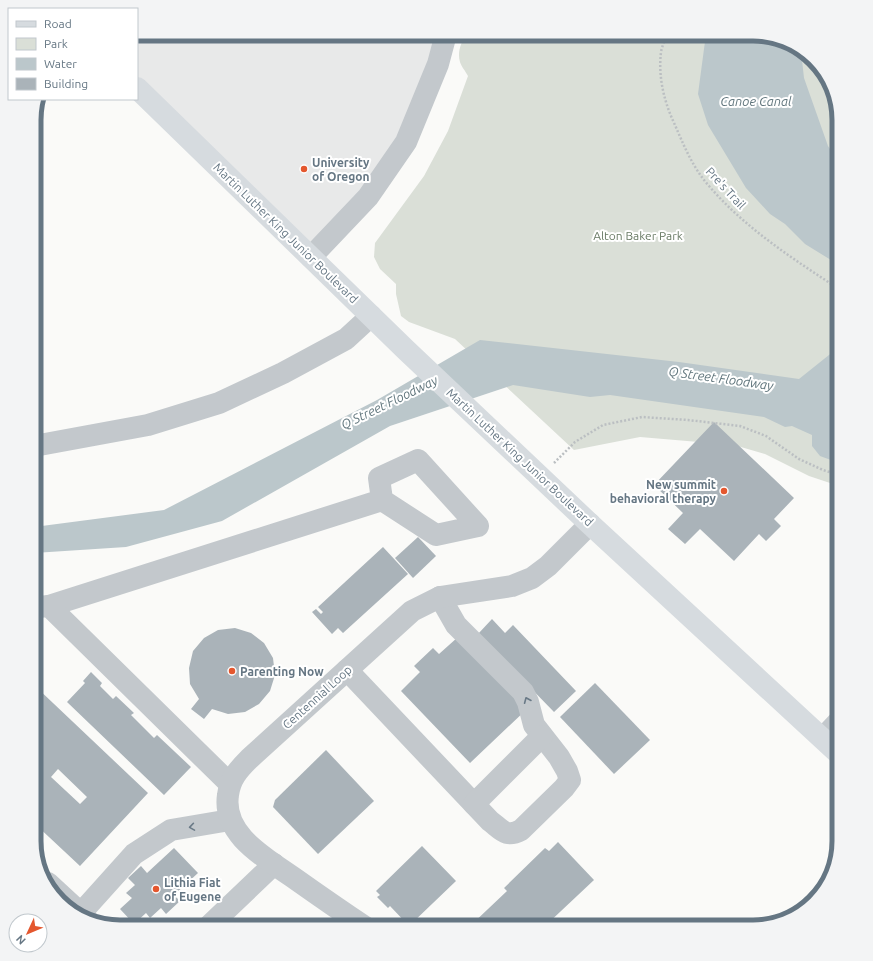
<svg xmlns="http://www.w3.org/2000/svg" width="873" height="961" viewBox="0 0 873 961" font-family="Ubuntu,sans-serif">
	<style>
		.built { fill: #e8e9e9 }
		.green { fill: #dadfd7 }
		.water { fill: #bbc7cb }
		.building { fill: #aab3b9; fill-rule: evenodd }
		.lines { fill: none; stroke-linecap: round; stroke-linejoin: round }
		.path { stroke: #bbbfc2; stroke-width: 2.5; stroke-dasharray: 2 2; stroke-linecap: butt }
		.minor { stroke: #c3c8cc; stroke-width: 22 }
		.major { stroke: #d6dbdf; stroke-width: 22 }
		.oneway { stroke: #6a7a87 }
		.poi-dot { fill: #e4572e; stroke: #fff; stroke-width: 1.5 }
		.labels { text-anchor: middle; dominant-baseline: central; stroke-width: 4; stroke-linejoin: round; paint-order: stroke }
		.poi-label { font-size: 12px; font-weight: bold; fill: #657683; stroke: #fff; text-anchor: start }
		.street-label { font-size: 12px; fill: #657683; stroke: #fff }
		.park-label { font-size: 12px; fill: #687a64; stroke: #fff }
		.water-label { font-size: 13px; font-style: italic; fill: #60757c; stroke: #fff }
		.rim { fill: none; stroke: #657683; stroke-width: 5 }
	</style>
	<rect width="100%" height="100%" fill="#fafaf8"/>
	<polygon class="built" points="137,34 446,34 406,142 311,257 137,88"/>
	<path class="green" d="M467,34h291l33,9 30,25 18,52v366l-30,-10 -44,-22 -31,-9 -94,-8 -66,13 -119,-111 -46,-17 -8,-6 -5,-22v-10l-16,-15 -6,-12 1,-14 49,-67 24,-45 20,-55c-2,-4 -7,-10 -8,-14 -3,-10 1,-20 7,-28z"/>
	<g class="water">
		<polygon points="706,34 758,34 791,43 801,51 804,78 828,146 839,162 839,265 805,244 785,224 770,214 746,188 708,125 698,94"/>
		<polygon points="480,340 679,362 799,379 839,347 839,463 820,456 812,446 812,435 792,426 785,427 764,417 610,395 590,397 513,385 390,426 222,521 126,547 34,553 34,527 164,510 377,400"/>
	</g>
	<g class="building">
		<polygon points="714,422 794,498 774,519 781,526 766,541 759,534 734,561 700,529 685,544 668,529 683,513 654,485"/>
		<polygon points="418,537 436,556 413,578 395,558"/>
		<polygon points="383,547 408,574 343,633 338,628 332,634 312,612 316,609 321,614 323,612 318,607"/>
		<polygon points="492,619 505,633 513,625 576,691 554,712 478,634"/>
		<polygon points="235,628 251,633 264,643 273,658 275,675 270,691 259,704 245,712 228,714 212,709 204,719 191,709 199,699 190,684 189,668 193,651 204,638 218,630"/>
		<polygon points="458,637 527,709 470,763 401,691 420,672 414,666 433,648 439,654"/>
		<polygon points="91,672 102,683 100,686 113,699 116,696 134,713 131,715 154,738 157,735 191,767 164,795 67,702 85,683 83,681"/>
		<polygon points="595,683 650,740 614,774 560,717"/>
		<path d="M34,685l114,108 -68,73 -46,-43zM58,769l29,28 -7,7 -29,-27z"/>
		<polygon points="326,750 374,801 318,854 273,807 275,800"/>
		<polygon points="558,842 594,880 544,927 469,927 507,891 504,888 545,848 549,851"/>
		<polygon points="422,846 456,881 409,926 390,906 388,908 377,897 380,895 376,891"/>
		<polygon points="174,848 198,873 174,895 180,901 166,914 161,908 150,918 146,913 134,924 120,909 132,898 126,893 135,885 128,878 141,866 147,873"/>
		<polygon points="830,877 805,909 792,914"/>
		<polygon points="276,922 281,927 271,927"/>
	</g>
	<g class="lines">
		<g class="path">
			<path d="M667,34c-2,6 -5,12 -6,18 -3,25 3,50 14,73 9,21 18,43 34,61 36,42 84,73 130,103"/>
			<polyline points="554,463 575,442 603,425 642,417 688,420 740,426 766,436 799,459 823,470 839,475"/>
		</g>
		<g class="minor">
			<polyline points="311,257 368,197 406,142 438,64 446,34"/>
			<polyline points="34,446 148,425 219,403 283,373 346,339 371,316"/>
			<polyline points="49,606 382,500 436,535 478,526 418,460 379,478 382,500"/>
			<polyline points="38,607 49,606 230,784"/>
			<path d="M347,670l143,151c12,9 16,17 31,9l43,-42 6,-8 -3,-9 -8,-14 -25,-32 -6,-23 -5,-10 -67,-67 -16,-28"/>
			<polyline points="823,738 839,721"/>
			<polyline points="474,804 542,736"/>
			<polyline points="48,883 87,919"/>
			<polyline points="81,913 134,854 171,830 230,820"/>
			<polyline points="208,927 274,864"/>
			<path d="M365,927c-24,-16 -47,-32 -71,-49 -28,-20 -72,-43 -66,-83 2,-16 10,-25 21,-36l163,-148 28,-14 72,-11 20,-8 16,-12 42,-42"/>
		</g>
		<polyline class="major" points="137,88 406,350 590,524 839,754"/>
	</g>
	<defs><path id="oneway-chevron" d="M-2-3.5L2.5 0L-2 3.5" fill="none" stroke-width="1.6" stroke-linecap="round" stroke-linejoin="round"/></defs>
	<g class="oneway">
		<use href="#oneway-chevron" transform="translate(527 700) rotate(-113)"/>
		<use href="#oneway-chevron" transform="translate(192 827) rotate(171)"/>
	</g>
	<g class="poi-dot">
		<circle cx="304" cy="169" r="4"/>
		<circle cx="724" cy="491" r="4"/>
		<circle cx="232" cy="671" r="4"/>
		<circle cx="156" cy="889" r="4"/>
	</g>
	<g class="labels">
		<g class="poi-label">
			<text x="312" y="162">University<tspan x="312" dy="14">of Oregon</tspan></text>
			<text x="716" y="484" text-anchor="end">New summit<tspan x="716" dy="14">behavioral therapy</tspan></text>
			<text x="240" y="671">Parenting Now</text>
			<text x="164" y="882">Lithia Fiat<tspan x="164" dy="14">of Eugene</tspan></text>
		</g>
		<g class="street-label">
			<text transform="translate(726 188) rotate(47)">Pre's Trail</text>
			<text transform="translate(286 233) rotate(44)">Martin Luther King Junior Boulevard</text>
			<text transform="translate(520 457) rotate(43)">Martin Luther King Junior Boulevard</text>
			<text transform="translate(317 697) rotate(-42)">Centennial Loop</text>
		</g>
		<g class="park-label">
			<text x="638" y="235">Alton Baker Park</text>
		</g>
		<g class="water-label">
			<text x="756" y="101">Canoe Canal</text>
			<text transform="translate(721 378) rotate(8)">Q Street Floodway</text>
			<text transform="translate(389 402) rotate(-26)">Q Street Floodway</text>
		</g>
	</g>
	<path d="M0 0H873V961H0ZM120 41H753A79 79 0 0 1 832 120V841A79 79 0 0 1 753 920H120A79 79 0 0 1 41 841V120A79 79 0 0 1 120 41Z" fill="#f3f4f5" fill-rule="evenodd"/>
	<path class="rim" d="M120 41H753A79 79 0 0 1 832 120V841A79 79 0 0 1 753 920H120A79 79 0 0 1 41 841V120A79 79 0 0 1 120 41Z"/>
	<rect x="8" y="8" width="130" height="92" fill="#ffffff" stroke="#c1c8cd"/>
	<rect x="16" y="21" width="20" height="6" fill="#d6dbdf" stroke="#c1c8cd"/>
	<text x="44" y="28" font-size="12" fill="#657683">Road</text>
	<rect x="16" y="38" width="20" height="12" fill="#dadfd7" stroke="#c1c8cd"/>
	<text x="44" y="48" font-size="12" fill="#657683">Park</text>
	<rect x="16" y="58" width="20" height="12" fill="#bbc7cb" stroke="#c1c8cd"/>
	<text x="44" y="68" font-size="12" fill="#657683">Water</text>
	<rect x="16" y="78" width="20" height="12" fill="#aab3b9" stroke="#c1c8cd"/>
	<text x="44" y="88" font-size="12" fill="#657683">Building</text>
	<g transform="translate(28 933) rotate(226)"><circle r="19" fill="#ffffff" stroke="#c1c8cd"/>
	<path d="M0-3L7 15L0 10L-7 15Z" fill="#e4572e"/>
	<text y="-6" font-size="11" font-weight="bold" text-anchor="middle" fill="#657683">N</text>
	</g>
</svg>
